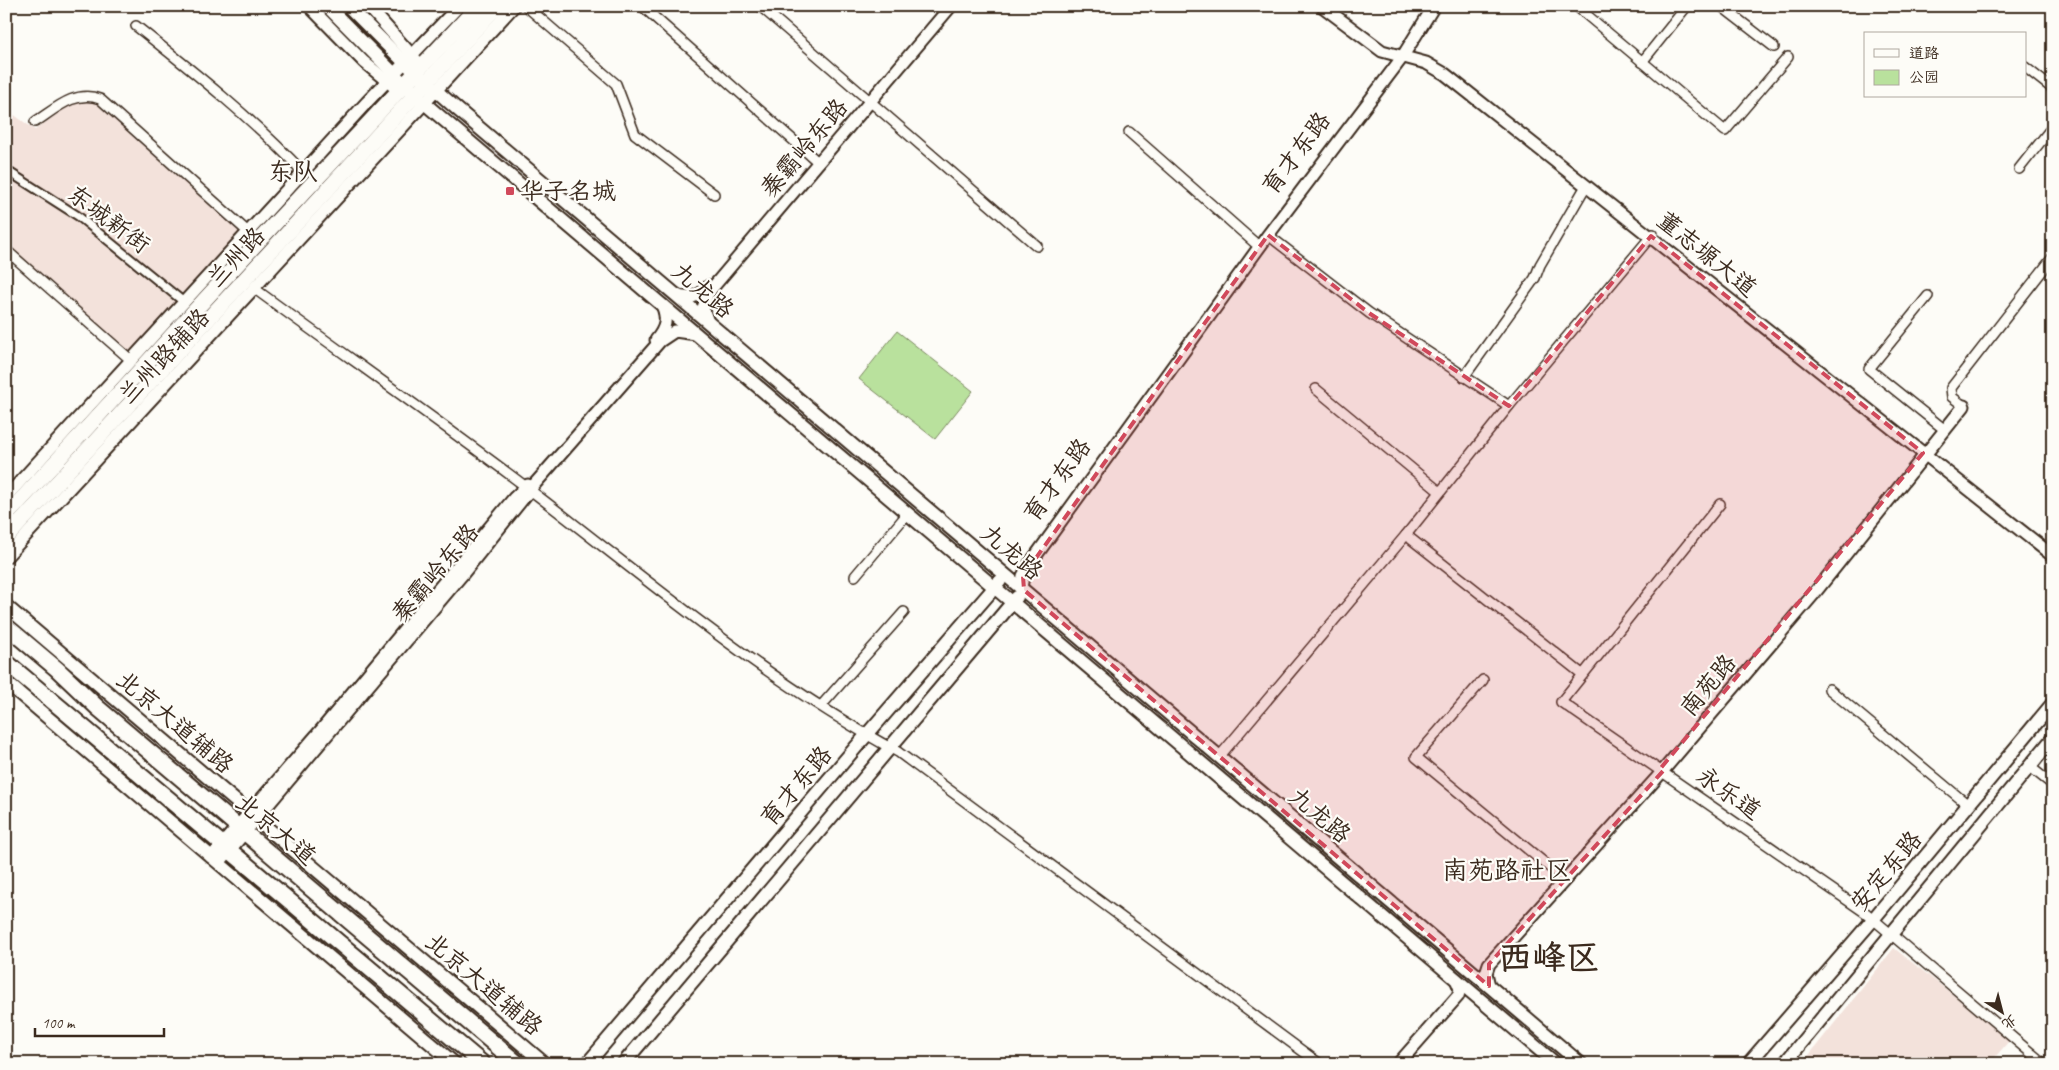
<svg xmlns="http://www.w3.org/2000/svg" width="2059" height="1070" viewBox="0 0 2059 1070" font-family="Caveat,'LXGW WenKai TC',sans-serif">
	<style>
		.built { fill: #f3e2db }
		.green { fill: #b9e19d; stroke: #7a865e }
		.lines { fill: none; stroke-linecap: round; stroke-linejoin: round }
		.pedestrian-casing { stroke: #3b2a1e; stroke-width: 11 }
		.minor-casing { stroke: #3b2a1e; stroke-width: 12 }
		.tertiary-casing { stroke: #3b2a1e; stroke-width: 15 }
		.secondary-casing { stroke: #3b2a1e; stroke-width: 16 }
		.primary-casing { stroke: #3b2a1e; stroke-width: 19 }
		.pedestrian { stroke: #fdfcf7; stroke-width: 7 }
		.minor { stroke: #fdfcf7; stroke-width: 9 }
		.tertiary { stroke: #fdfcf7; stroke-width: 11 }
		.secondary { stroke: #fdfcf7; stroke-width: 12 }
		.primary { stroke: #fdfcf7; stroke-width: 15 }
		.marked { fill: #d1495b; fill-opacity: 0.2; stroke: #d1495b; stroke-width: 4; stroke-dasharray: 10 6; stroke-linejoin: round }
		.poi-dot { fill: #d1495b; stroke: #fdfcf7; stroke-width: 2 }
		.labels { text-anchor: middle; dominant-baseline: central; stroke-width: 4.5; stroke-linejoin: round; paint-order: stroke }
		.street-label { font-size: 24px; fill: #3b2a1e; stroke: #fdfcf7 }
		.poi-label { font-size: 24px; fill: #3b2a1e; stroke: #fdfcf7; text-anchor: start }
		.neighbourhood-label { font-size: 25px; fill: #3b2a1e; stroke: #fdfcf7 }
		.quarter-label { font-size: 26px; fill: #3b2a1e; stroke: #fdfcf7 }
		.town-label { font-size: 34px; font-weight: bold; fill: #3b2a1e; stroke: #fdfcf7 }
	</style>
	<rect width="100%" height="100%" fill="#fdfcf7"/>
	<filter id="ink" filterUnits="userSpaceOnUse"><feTurbulence type="fractalNoise" baseFrequency=".02" numOctaves="2"/><feDisplacementMap in="SourceGraphic" scale="10" xChannelSelector="R" yChannelSelector="G"/><feConvolveMatrix kernelMatrix="1 2 1 2 8 2 1 2 1" color-interpolation-filters="sRGB"/></filter>
	<g filter="url(#ink)">
		<g class="built">
			<polygon points="99,99 242,231 129,354 6,245 6,109 35,130 76,100"/>
			<polygon points="1894,948 2010,1040 1989,1064 1802,1064"/>
		</g>
		<polygon class="green" points="897,331 973,391 935,439 859,379"/>
		<g class="lines">
			<g class="pedestrian-casing">
				<polyline id="pedestrian" points="6,170 78,216 185,303"/>
			</g>
			<g class="minor-casing">
				<g id="minor">
					<polyline points="526,6 616,84 635,134 714,194"/>
					<polyline points="642,6 819,163"/>
					<polyline points="760,6 1037,246"/>
					<polyline points="1576,6 1725,131 1788,57"/>
					<polyline points="1721,6 1774,47"/>
					<path d="M136,26c58,46 117,93 168,147"/>
					<polyline points="1642,62 1687,6"/>
					<polyline points="2025,67 2053,89"/>
					<path d="M35,122c19,-12 40,-33 65,-23l148,133"/>
					<polyline points="1129,132 1255,243"/>
					<polyline points="2019,169 2053,126"/>
					<polyline points="1268,235 1369,313 1509,406"/>
					<polyline points="6,250 132,361"/>
					<path d="M255,289c94,69 190,136 283,207 117,90 230,186 360,256l422,312"/>
					<polyline points="1928,296 1869,369 1945,430"/>
					<polyline points="1464,377 1535,278 1540,265 1583,191"/>
					<polyline points="1316,389 1440,492"/>
					<polyline points="1964,406 1952,397 1951,388 2053,257"/>
					<polyline points="1720,504 1561,702 1866,913 2044,1064"/>
					<polyline points="1406,535 1582,674"/>
					<polyline points="855,576 908,513"/>
					<polyline points="1483,680 1416,757 1564,879"/>
					<polyline points="1829,689 1968,805"/>
					<polyline points="821,706 904,612"/>
					<polyline points="1219,757 1406,535 1509,406 1653,234"/>
					<polyline points="2029,766 2053,785"/>
				</g>
			</g>
			<g class="tertiary-casing">
				<g id="tertiary">
					<polyline points="309,6 364,62 393,86"/>
					<polyline points="368,6 417,61"/>
					<polyline points="1322,6 1382,51 1426,63 1445,74 2053,556"/>
					<path d="M675,294c13,7 24,3 34,-8"/>
					<polyline points="708,322 703,308 708,293 951,6"/>
					<path d="M656,340c10,-12 12,-21 6,-35"/>
					<polyline points="6,497 367,102 459,6"/>
					<polyline points="6,557 514,6"/>
					<polyline points="1021,588 1023,576 1029,565 1268,235 1401,59 1434,6"/>
					<polyline points="211,857 322,729 514,498 528,485"/>
					<polyline points="219,863 461,576 533,486 660,341 675,331 696,334"/>
					<polyline points="1489,986 1486,973 1489,964 1655,780 1813,595 1964,406"/>
					<polyline points="1398,1064 1458,996 1460,989 1456,979"/>
				</g>
			</g>
			<g class="secondary-casing">
				<g id="secondary">
					<polyline points="327,6 415,95 444,120 1556,1064"/>
					<polyline points="348,6 405,63 457,109 1581,1064"/>
					<polyline points="6,606 545,1064"/>
					<polyline points="6,682 455,1064"/>
					<polyline points="587,1064 857,746 1000,581"/>
					<polyline points="623,1064 1017,597"/>
					<polyline points="1748,1064 1870,923 2053,703"/>
					<polyline points="1784,1064 2053,738"/>
				</g>
			</g>
			<g class="primary-casing">
				<g id="primary">
					<polyline points="6,516 266,233 478,6"/>
					<polyline points="6,538 497,6"/>
					<polyline points="6,626 57,669 98,708 518,1064"/>
					<polyline points="6,662 483,1064"/>
				</g>
			</g>
			<use href="#pedestrian" class="pedestrian"/>
			<use href="#minor" class="minor"/>
			<use href="#tertiary" class="tertiary"/>
			<use href="#secondary" class="secondary"/>
			<use href="#primary" class="primary"/>
		</g>
	</g>
	<path class="marked" d="M1268,235l101,78 140,93 142,-170 272,217 -263,316 3,2 -174,193v22l-465,-396 -1,-14z"/>
	<rect class="poi-dot" x="505" y="186" width="10" height="10" rx="2.5"/>
	<g class="labels">
		<g class="street-label">
			<text transform="translate(804 148) rotate(-50)">秦霸岭东路</text>
			<text transform="translate(1296 153) rotate(-53)">育才东路</text>
			<text transform="translate(109 219) rotate(37)">东城新街</text>
			<text transform="translate(1707 254) rotate(39)">董志塬大道</text>
			<text transform="translate(236 257) rotate(-47)">兰州路</text>
			<text transform="translate(703 290) rotate(40)">九龙路</text>
			<text transform="translate(164 356) rotate(-47)">兰州路辅路</text>
			<text transform="translate(1057 480) rotate(-54)">育才东路</text>
			<text transform="translate(1012 552) rotate(40)">九龙路</text>
			<text transform="translate(435 573) rotate(-50)">秦霸岭东路</text>
			<text transform="translate(1708 685) rotate(-50)">南苑路</text>
			<text transform="translate(175 722) rotate(40)">北京大道辅路</text>
			<text transform="translate(796 786) rotate(-50)">育才东路</text>
			<text transform="translate(1729 793) rotate(35)">永乐道</text>
			<text transform="translate(1320 815) rotate(40)">九龙路</text>
			<text transform="translate(276 829) rotate(40)">北京大道</text>
			<text transform="translate(1886 871) rotate(-50)">安定东路</text>
			<text transform="translate(484 984) rotate(40)">北京大道辅路</text>
		</g>
		<g class="poi-label">
			<text x="520" y="191">华子名城</text>
		</g>
		<g class="neighbourhood-label">
			<text x="293" y="172">东队</text>
		</g>
		<g class="quarter-label">
			<text x="1507" y="870">南苑路社区</text>
		</g>
		<g class="town-label">
			<text x="1549" y="957">西峰区</text>
		</g>
	</g>
	<rect width="2059" height="1070" fill="none" stroke="#fdfcf7" stroke-width="25"/>
	<rect x="12" y="12" width="2034" height="1045" fill="none" stroke="#3b2a1e" stroke-width="2" filter="url(#ink)"/>
	<rect x="1864" y="32" width="162" height="65" fill="#fdfcf7" stroke="#afa8a0"/>
	<rect x="1874" y="49" width="25" height="8" fill="#fdfcf7" stroke="#afa8a0"/>
	<text x="1909" y="58" font-size="15" fill="#3b2a1e">道路</text>
	<rect x="1874" y="70" width="25" height="15" fill="#b9e19d" stroke="#afa8a0"/>
	<text x="1909" y="82" font-size="15" fill="#3b2a1e">公园</text>
	<g transform="translate(2002 1012) rotate(144)" stroke="#fdfcf7" stroke-width="4" paint-order="stroke">
	<path d="M0-4L9 19L0 12L-9 19Z" fill="#3b2a1e"/>
	<text y="-8" font-size="14" font-weight="bold" text-anchor="middle" fill="#3b2a1e">北</text>
	</g>
	<path d="M35 1028v8h129v-8" fill="none" stroke="#3b2a1e" stroke-width="2.5"/>
	<text x="42" y="1028" font-size="15" fill="#3b2a1e" stroke="#fdfcf7" stroke-width="4" paint-order="stroke">100 m</text>
</svg>
